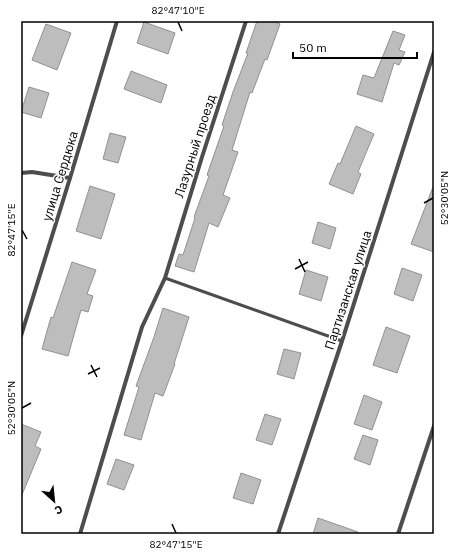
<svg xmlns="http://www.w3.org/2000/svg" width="455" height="555" viewBox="0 0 455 555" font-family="'IBM Plex Sans',sans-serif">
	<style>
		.building { fill: #bdbdbd; stroke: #919191 }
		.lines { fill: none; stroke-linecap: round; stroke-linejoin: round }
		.service { stroke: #4d4d4d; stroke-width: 3 }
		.minor { stroke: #4d4d4d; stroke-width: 4 }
		.ticks { fill: none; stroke: #000; stroke-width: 1.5 }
		.labels { text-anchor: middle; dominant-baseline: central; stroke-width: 3; stroke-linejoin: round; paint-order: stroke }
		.street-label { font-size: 13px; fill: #000; stroke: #fff }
		.neatline { fill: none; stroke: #000; stroke-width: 1.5 }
		.ticks-label { font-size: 10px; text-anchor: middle; fill: #000 }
	</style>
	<rect width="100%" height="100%" fill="#fff"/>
	<g class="building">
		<polygon points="257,21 272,21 280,24 267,60 265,59 252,93 250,92 232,150 238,152 223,195 230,198 218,227 209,223 194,272 175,266 179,254 183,255 195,218 194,217 209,176 207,175 224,126 222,125 233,92 248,53 246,53"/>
		<polygon points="144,22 175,33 168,54 137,43"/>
		<polygon points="46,24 71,33 57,70 32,60"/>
		<polygon points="393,31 405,35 399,50 405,52 399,65 394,63 382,102 357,94 363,75 374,78"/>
		<polygon points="131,71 167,85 161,103 124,89"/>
		<polygon points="29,87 49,93 41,118 21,112"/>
		<polygon points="356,126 374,134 358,172 361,174 353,194 329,184 338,163 340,164"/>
		<polygon points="110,133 126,137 118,163 103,159"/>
		<polygon points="90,186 115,194 101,239 76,231"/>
		<polygon points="433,187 434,187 434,252 411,244"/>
		<polygon points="318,222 336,228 330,249 312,243"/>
		<polygon points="72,262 96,270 87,294 93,296 88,312 81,310 68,356 42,349 51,317 53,318"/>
		<polygon points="402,268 422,275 413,301 394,294"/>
		<polygon points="306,270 328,277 321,301 299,294"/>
		<polygon points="163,308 189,317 174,364 175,364 163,396 155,393 141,440 124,435 139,387 136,386 154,337"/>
		<polygon points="386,327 410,336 397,373 373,365"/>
		<polygon points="284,349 301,353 294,379 277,374"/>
		<polygon points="364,395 382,402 372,430 354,424"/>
		<polygon points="265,414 281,419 272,445 256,440"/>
		<polygon points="21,424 41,432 35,446 41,449 21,497"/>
		<polygon points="363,435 378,440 370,465 354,459"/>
		<polygon points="116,459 134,465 124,490 107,484"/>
		<polygon points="241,473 261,480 253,504 233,498"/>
		<polygon points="318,518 358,532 358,534 313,534"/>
	</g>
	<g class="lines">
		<polyline class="service" points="165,278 342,341"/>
		<g class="minor">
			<polyline points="21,173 32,172 70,178"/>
			<polyline points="21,336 70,178 117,21"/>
			<polyline points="80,534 142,327 165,278 202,157 246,21"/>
			<polyline points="278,534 342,341 434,52"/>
			<polyline points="398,534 434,426"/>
		</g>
	</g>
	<path class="ticks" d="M178,22l4,9M424,203l9,-5M22,230l5,9M299,259l6,13M295,269l13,-7M91,365l6,12M88,374l12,-6M22,408l9,-5M172,524l4,9"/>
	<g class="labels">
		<g class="street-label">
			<text transform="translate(195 146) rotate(-72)">Лазурный проезд</text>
			<text transform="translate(60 176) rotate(-73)">улица Сердюка</text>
			<text transform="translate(348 290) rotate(-72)">Партизанская улица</text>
		</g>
	</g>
	<rect width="455" height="555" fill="none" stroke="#ffffff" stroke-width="44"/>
	<g transform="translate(54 501) rotate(153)" stroke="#ffffff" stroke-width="3" paint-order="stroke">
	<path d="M0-3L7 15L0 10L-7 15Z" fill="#000000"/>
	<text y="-6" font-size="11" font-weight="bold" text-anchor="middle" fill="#000000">С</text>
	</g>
	<path d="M293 52v6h124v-6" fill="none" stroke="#000000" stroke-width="2"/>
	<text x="299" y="52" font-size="12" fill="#000000" stroke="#ffffff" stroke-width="3" paint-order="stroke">50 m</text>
	<rect x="22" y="22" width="411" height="511" class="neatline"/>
	<g class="ticks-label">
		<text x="178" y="14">82°47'10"E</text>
		<text transform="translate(444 198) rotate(-90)" y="4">52°30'05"N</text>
		<text transform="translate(11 230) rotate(-90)" y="4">82°47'15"E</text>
		<text transform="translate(11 408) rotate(-90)" y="4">52°30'05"N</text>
		<text x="176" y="548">82°47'15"E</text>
	</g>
</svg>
